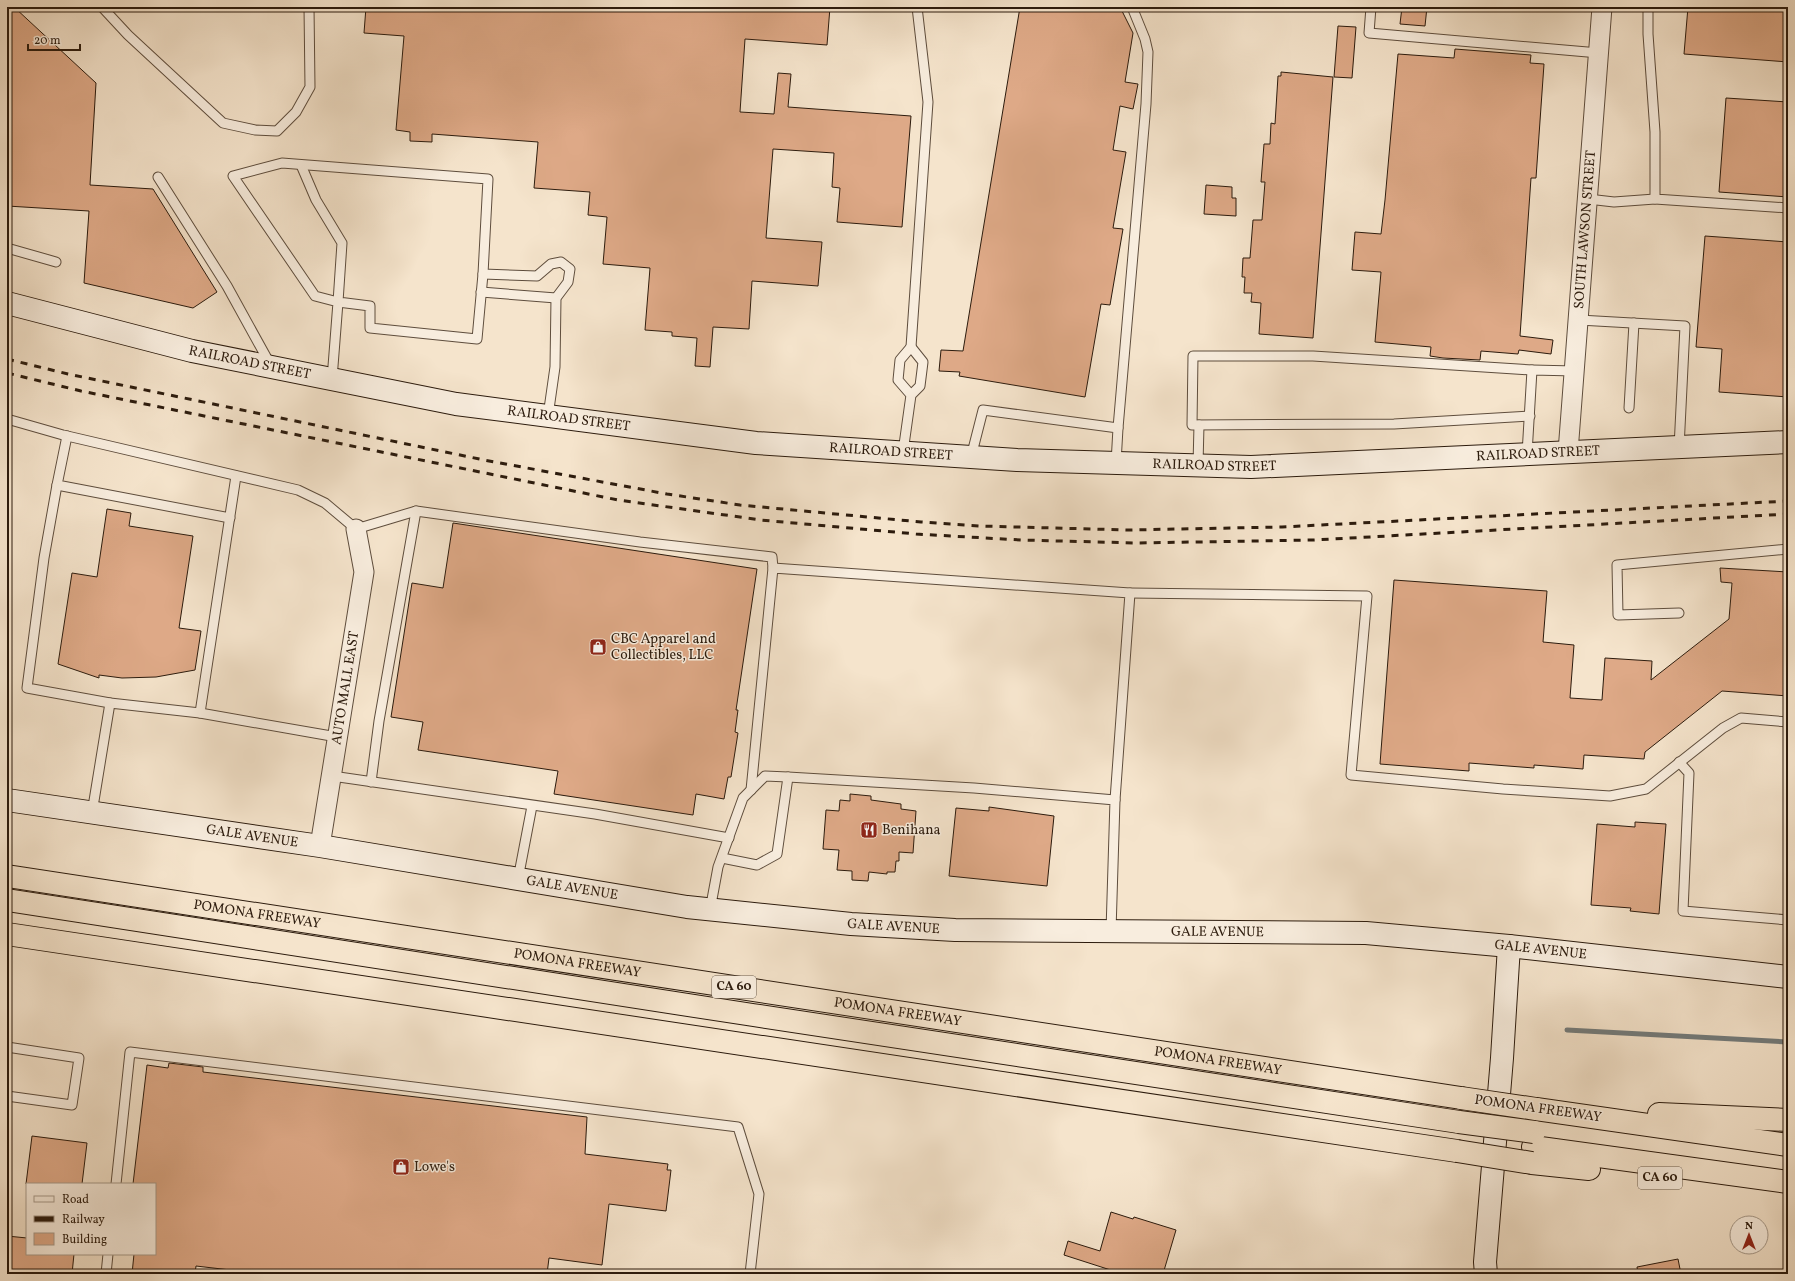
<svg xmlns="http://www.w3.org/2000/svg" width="1795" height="1281" viewBox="0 0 1795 1281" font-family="Vollkorn,serif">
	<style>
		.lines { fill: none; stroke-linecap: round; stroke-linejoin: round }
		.stream { stroke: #737b7b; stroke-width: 5 }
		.building { fill: #dea987; stroke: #2c1b0d }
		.lane-casing { stroke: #5e4d3d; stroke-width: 11 }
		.street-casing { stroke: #5e4d3d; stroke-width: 21 }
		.secondary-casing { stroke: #2c1b0d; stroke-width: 24 }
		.highway-casing { stroke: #2c1b0d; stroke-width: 24 }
		.lane { stroke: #f8edde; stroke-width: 9 }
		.street { stroke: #f8edde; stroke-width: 19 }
		.secondary { stroke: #f8edde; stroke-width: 22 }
		.highway { stroke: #f5e4cc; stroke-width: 22 }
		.rail { stroke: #2c1b0d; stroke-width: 3; stroke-dasharray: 7 7; stroke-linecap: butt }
		.highway-bridge-casing { stroke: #2c1b0d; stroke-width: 24; stroke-linecap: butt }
		.highway-bridge { stroke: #f5e4cc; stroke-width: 22 }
		.labels { text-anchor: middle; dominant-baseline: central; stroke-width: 3; stroke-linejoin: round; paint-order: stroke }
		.shield { fill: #f8edde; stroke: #695a4c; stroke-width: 1 }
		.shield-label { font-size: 13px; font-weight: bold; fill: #2c1b0d }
		.street-label { font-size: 14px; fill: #2c1b0d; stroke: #f8edde }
		.poi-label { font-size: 14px; fill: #2c1b0d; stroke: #f8edde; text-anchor: start }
	</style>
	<rect width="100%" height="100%" fill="#f5e4cc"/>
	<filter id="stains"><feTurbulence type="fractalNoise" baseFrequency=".005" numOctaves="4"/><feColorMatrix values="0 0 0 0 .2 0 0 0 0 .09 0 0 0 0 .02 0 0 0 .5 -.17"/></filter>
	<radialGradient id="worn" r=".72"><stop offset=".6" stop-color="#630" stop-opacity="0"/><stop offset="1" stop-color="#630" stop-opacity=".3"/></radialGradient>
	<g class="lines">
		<polyline class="stream" points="1567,1030 1788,1042"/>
	</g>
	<g class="building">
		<polygon points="7,7 14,7 96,83 90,185 153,189 217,292 193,308 84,283 89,211 7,206"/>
		<polygon points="366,7 830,7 827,45 745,39 740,112 774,114 778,73 791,74 788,107 911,116 902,227 837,222 840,188 832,187 834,153 773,149 766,238 822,242 818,286 752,281 749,329 713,327 710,367 695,366 697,338 672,336 672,332 645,330 650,268 603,264 607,217 588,215 590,192 534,188 538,142 432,134 432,142 410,141 410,132 396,130 404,36 364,33"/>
		<polygon points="1020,7 1120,7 1133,33 1125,82 1138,84 1133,109 1120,106 1113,150 1126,152 1113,228 1123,229 1110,305 1101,304 1085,397 959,376 960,372 939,371 941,350 963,351"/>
		<polygon points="1402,7 1427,7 1425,26 1400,24"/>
		<polygon points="1688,7 1788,7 1788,62 1684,54"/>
		<polygon points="1338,26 1356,27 1352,78 1334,77"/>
		<polygon points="1455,49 1531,55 1530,63 1544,64 1536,178 1531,178 1520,336 1553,340 1551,354 1519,350 1518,354 1481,351 1480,360 1443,358 1430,356 1431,347 1375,342 1381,272 1352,270 1355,232 1381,234 1385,200 1398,54 1454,58"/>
		<polygon points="1281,72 1333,77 1313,338 1259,334 1261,303 1251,302 1252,293 1244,293 1245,277 1242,277 1243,258 1250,258 1253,220 1262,220 1265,182 1261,182 1264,144 1270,144 1271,123 1275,124 1278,76 1281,76"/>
		<polygon points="1726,98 1788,102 1788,197 1719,192"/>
		<polygon points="1206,185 1232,187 1232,198 1236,198 1236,216 1204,214"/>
		<polygon points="1705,236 1788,242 1788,397 1719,392 1722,349 1696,347"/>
		<polygon points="107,509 131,513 129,526 193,536 179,628 201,631 195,670 156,677 122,678 99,675 99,678 58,664 72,573 97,577"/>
		<polygon points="453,523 757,569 736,710 738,710 735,732 738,733 731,777 728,777 724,799 696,794 693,815 554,794 558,771 418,750 423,722 391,717 412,583 443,588"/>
		<polygon points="1720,568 1788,572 1788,696 1722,691 1645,752 1644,759 1584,755 1583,769 1534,765 1534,768 1469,763 1469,771 1380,764 1394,580 1547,591 1543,642 1574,645 1570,698 1602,700 1605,658 1652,661 1651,680 1729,619 1732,583 1721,582"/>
		<polygon points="850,794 871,796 871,800 901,804 901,809 916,811 913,853 899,852 899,861 896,861 895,872 887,872 887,874 869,872 868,881 852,880 852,871 837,870 839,850 823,849 826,810 839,811 840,800 850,801"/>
		<polygon points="989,807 1054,816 1047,886 949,876 956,808 989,811"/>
		<polygon points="1635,822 1666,824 1659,914 1630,911 1631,908 1591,905 1597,824 1635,827"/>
		<polygon points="169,1063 203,1067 203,1072 587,1117 585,1154 668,1164 667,1170 671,1170 666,1211 609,1204 602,1265 549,1258 547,1274 255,1274 256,1273 196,1266 195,1274 132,1274 134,1254 155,1254 155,1184 133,1184 147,1065 168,1068"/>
		<polygon points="32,1136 87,1143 82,1184 26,1184"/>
		<polygon points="1111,1212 1133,1219 1134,1217 1176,1230 1163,1274 1123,1274 1064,1255 1068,1241 1100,1251"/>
		<polygon points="7,1236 27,1238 27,1254 74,1254 72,1274 7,1274"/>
		<polygon points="1678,1259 1681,1274 1638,1274 1637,1267"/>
	</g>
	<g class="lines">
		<g class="lane-casing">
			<g id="lane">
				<polyline points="102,7 128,35 223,123 255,130 277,131 296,112 310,87 309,7"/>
				<polyline points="1371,7 1369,33 1599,53"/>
				<polyline points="1648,7 1648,34 1655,132 1655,199 1788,208"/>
				<polyline points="301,165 316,200 342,243 338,302 370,306 370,328 477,339 483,274"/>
				<polyline points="158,177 227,286 270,364"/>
				<polyline points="1588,199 1614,202 1655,199"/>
				<polyline points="7,248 56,262"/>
				<polyline points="481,292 556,298"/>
				<polyline points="1579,320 1685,326 1679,448"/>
				<polyline points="911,347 928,102 917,7"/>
				<polyline points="332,379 338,302 315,296 233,176 282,163 488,179 483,274 537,276 551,264 561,262 570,269 568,282 556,298 555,367 548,416"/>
				<polyline points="1629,408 1634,323"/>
				<polyline points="1530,416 1394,424 1192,425 1193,356 1313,356 1532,370"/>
				<polyline points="7,419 63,435 298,490 325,503 356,529 416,511"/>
				<polyline points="1118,428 1146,104 1148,52 1145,39 1132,7"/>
				<polyline points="67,436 57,485 230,518"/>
				<polyline points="903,452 911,395 920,386 923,362 911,347 900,360 898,380 911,395"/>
				<polyline points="1527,454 1532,370 1575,371"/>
				<polyline points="971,457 983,410 1118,428 1116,463"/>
				<polyline points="1198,465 1199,425"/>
				<polyline points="57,485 44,558 27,688 110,703"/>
				<polyline points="1130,593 1367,596 1351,775 1503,789 1610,796 1646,789 1723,728 1741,718 1788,722"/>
				<polyline points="1679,613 1618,615 1617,565 1788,549"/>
				<polyline points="200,713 337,737"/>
				<polyline points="1679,762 1689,773 1683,911 1788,920"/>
				<polyline points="332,776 595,814 729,838"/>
				<polyline points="371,782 379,721 416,511 640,542 772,557 773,568"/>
				<polyline points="751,790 773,568 1130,593 1115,800"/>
				<polyline points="92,813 110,703 200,713 236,476"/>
				<polyline points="722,858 757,865 777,854 788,777"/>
				<polyline points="518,879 532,806"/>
				<polyline points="710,910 718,867 743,798 765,776 788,777 974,788 1115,800 1111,931"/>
				<polyline points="7,1047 79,1058 72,1105 7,1096"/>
				<polyline points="116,1184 130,1052 738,1127 759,1194 750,1274"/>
				<polyline points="106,1274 108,1254"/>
			</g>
		</g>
		<g class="street-casing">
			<g id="street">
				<path id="s1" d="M1568,452l34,-445"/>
				<path id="s2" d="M320,846l44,-274 -8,-43"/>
			</g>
		</g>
		<g class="secondary-casing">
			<g id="secondary">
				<path id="s3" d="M7,303l185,48 264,53 300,39 261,17 234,7 537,-25"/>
				<path id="s4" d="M7,800l313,46 367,61 164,17 104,6 411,3 143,13 279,31"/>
				<polyline points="1486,1274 1485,1262 1502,1058 1509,946"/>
			</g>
		</g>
		<g class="highway-casing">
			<g id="highway">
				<path id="s5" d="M7,876l1454,222"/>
				<polyline points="7,900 753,1015 1459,1122"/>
				<polyline points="7,934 1457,1151"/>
				<polyline points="1536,1109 1788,1145"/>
				<polyline points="1659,1114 1788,1120"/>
				<polyline points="1533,1147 1788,1182"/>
				<polyline points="1532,1163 1589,1169"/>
			</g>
		</g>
		<use href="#lane" class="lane"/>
		<use href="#street" class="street"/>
		<use href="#secondary" class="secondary"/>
		<use href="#highway" class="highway"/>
		<g class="rail">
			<polyline points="7,359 68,374 305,423 484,460 667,494 740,505 921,522 980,526 1128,530 1282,527 1788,501"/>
			<polyline points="7,373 81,391 618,500 761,520 916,534 1021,540 1137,543 1314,540 1788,514"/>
		</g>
		<g class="highway-bridge-casing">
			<g id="highway-bridge">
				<polyline points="1461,1098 1536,1109"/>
				<polyline points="1459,1122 1534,1132"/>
				<polyline points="1457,1151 1532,1163"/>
			</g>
		</g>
		<use href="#highway-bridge" class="highway-bridge"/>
	</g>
	<defs>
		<g id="shop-square" transform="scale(0.9)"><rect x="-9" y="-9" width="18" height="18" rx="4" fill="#8f2418" stroke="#f8edde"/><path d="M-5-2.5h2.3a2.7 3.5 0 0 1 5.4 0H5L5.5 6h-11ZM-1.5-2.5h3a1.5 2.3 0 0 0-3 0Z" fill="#fff"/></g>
		<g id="restaurant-square" transform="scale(0.9)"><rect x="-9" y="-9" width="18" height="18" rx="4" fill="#8f2418" stroke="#f8edde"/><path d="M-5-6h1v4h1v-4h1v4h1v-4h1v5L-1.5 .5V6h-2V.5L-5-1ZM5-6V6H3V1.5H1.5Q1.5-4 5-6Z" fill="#fff"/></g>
	</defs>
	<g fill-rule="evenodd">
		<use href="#shop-square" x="598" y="647"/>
		<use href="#restaurant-square" x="869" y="830"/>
		<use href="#shop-square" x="401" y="1167"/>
	</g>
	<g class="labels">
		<g class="shield">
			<rect x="712" y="976" width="44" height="22" rx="3"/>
			<rect x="1638" y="1167" width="44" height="22" rx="3"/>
		</g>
		<g class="shield-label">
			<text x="734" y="987">CA 60</text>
			<text x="1660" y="1178">CA 60</text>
		</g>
		<g class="street-label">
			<text stroke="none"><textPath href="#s1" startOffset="223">SOUTH LAWSON STREET</textPath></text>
			<text stroke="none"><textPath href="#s3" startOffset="250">RAILROAD STREET</textPath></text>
			<text stroke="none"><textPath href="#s3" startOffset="574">RAILROAD STREET</textPath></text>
			<text stroke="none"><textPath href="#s3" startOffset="898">RAILROAD STREET</textPath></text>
			<text stroke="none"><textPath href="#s3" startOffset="1546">RAILROAD STREET</textPath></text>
			<text stroke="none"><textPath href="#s3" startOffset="1222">RAILROAD STREET</textPath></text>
			<text stroke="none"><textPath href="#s2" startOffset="160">AUTO MALL EAST</textPath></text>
			<text stroke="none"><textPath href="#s4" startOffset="248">GALE AVENUE</textPath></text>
			<text stroke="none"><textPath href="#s4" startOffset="572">GALE AVENUE</textPath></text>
			<text stroke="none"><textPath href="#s5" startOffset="253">POMONA FREEWAY</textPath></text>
			<text stroke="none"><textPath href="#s4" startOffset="896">GALE AVENUE</textPath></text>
			<text stroke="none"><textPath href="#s4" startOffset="1220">GALE AVENUE</textPath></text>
			<text stroke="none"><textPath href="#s4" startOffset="1544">GALE AVENUE</textPath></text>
			<text stroke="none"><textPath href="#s5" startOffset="577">POMONA FREEWAY</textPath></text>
			<text stroke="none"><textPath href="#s5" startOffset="901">POMONA FREEWAY</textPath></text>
			<text stroke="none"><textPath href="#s5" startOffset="1225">POMONA FREEWAY</textPath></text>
			<text transform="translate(1538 1109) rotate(8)">POMONA FREEWAY</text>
		</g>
		<g class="poi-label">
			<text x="611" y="639">CBC Apparel and<tspan x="611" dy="16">Collectibles, LLC</tspan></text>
			<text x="882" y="830">Benihana</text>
			<text x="414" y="1167">Lowe's</text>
		</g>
	</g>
	<rect width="1795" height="1281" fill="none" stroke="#f5e4cc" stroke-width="24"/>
	<rect x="8" y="8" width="1779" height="1265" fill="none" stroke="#2c1b0d" stroke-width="2"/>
	<rect x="12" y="12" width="1771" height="1257" fill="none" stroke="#2c1b0d"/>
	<rect x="26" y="1183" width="130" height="72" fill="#f8edde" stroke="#a6998a"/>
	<rect x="34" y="1196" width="20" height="6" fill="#f8edde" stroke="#a6998a"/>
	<text x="62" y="1203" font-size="12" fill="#2c1b0d">Road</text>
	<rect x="34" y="1216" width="20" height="6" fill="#2c1b0d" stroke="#a6998a"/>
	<text x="62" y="1223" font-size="12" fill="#2c1b0d">Railway</text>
	<rect x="34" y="1233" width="20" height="12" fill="#dea987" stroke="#a6998a"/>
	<text x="62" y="1243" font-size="12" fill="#2c1b0d">Building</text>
	<g transform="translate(1749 1235)"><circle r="19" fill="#f8edde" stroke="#a6998a"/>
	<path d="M0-3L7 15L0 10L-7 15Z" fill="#8f2418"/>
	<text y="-6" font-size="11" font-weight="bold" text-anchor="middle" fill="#2c1b0d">N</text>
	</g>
	<path d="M28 44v6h52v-6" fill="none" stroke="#2c1b0d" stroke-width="2"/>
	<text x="34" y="44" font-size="12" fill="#2c1b0d" stroke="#f8edde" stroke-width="3" paint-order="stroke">20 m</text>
	<rect width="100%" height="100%" filter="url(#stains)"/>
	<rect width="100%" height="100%" fill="url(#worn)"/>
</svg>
